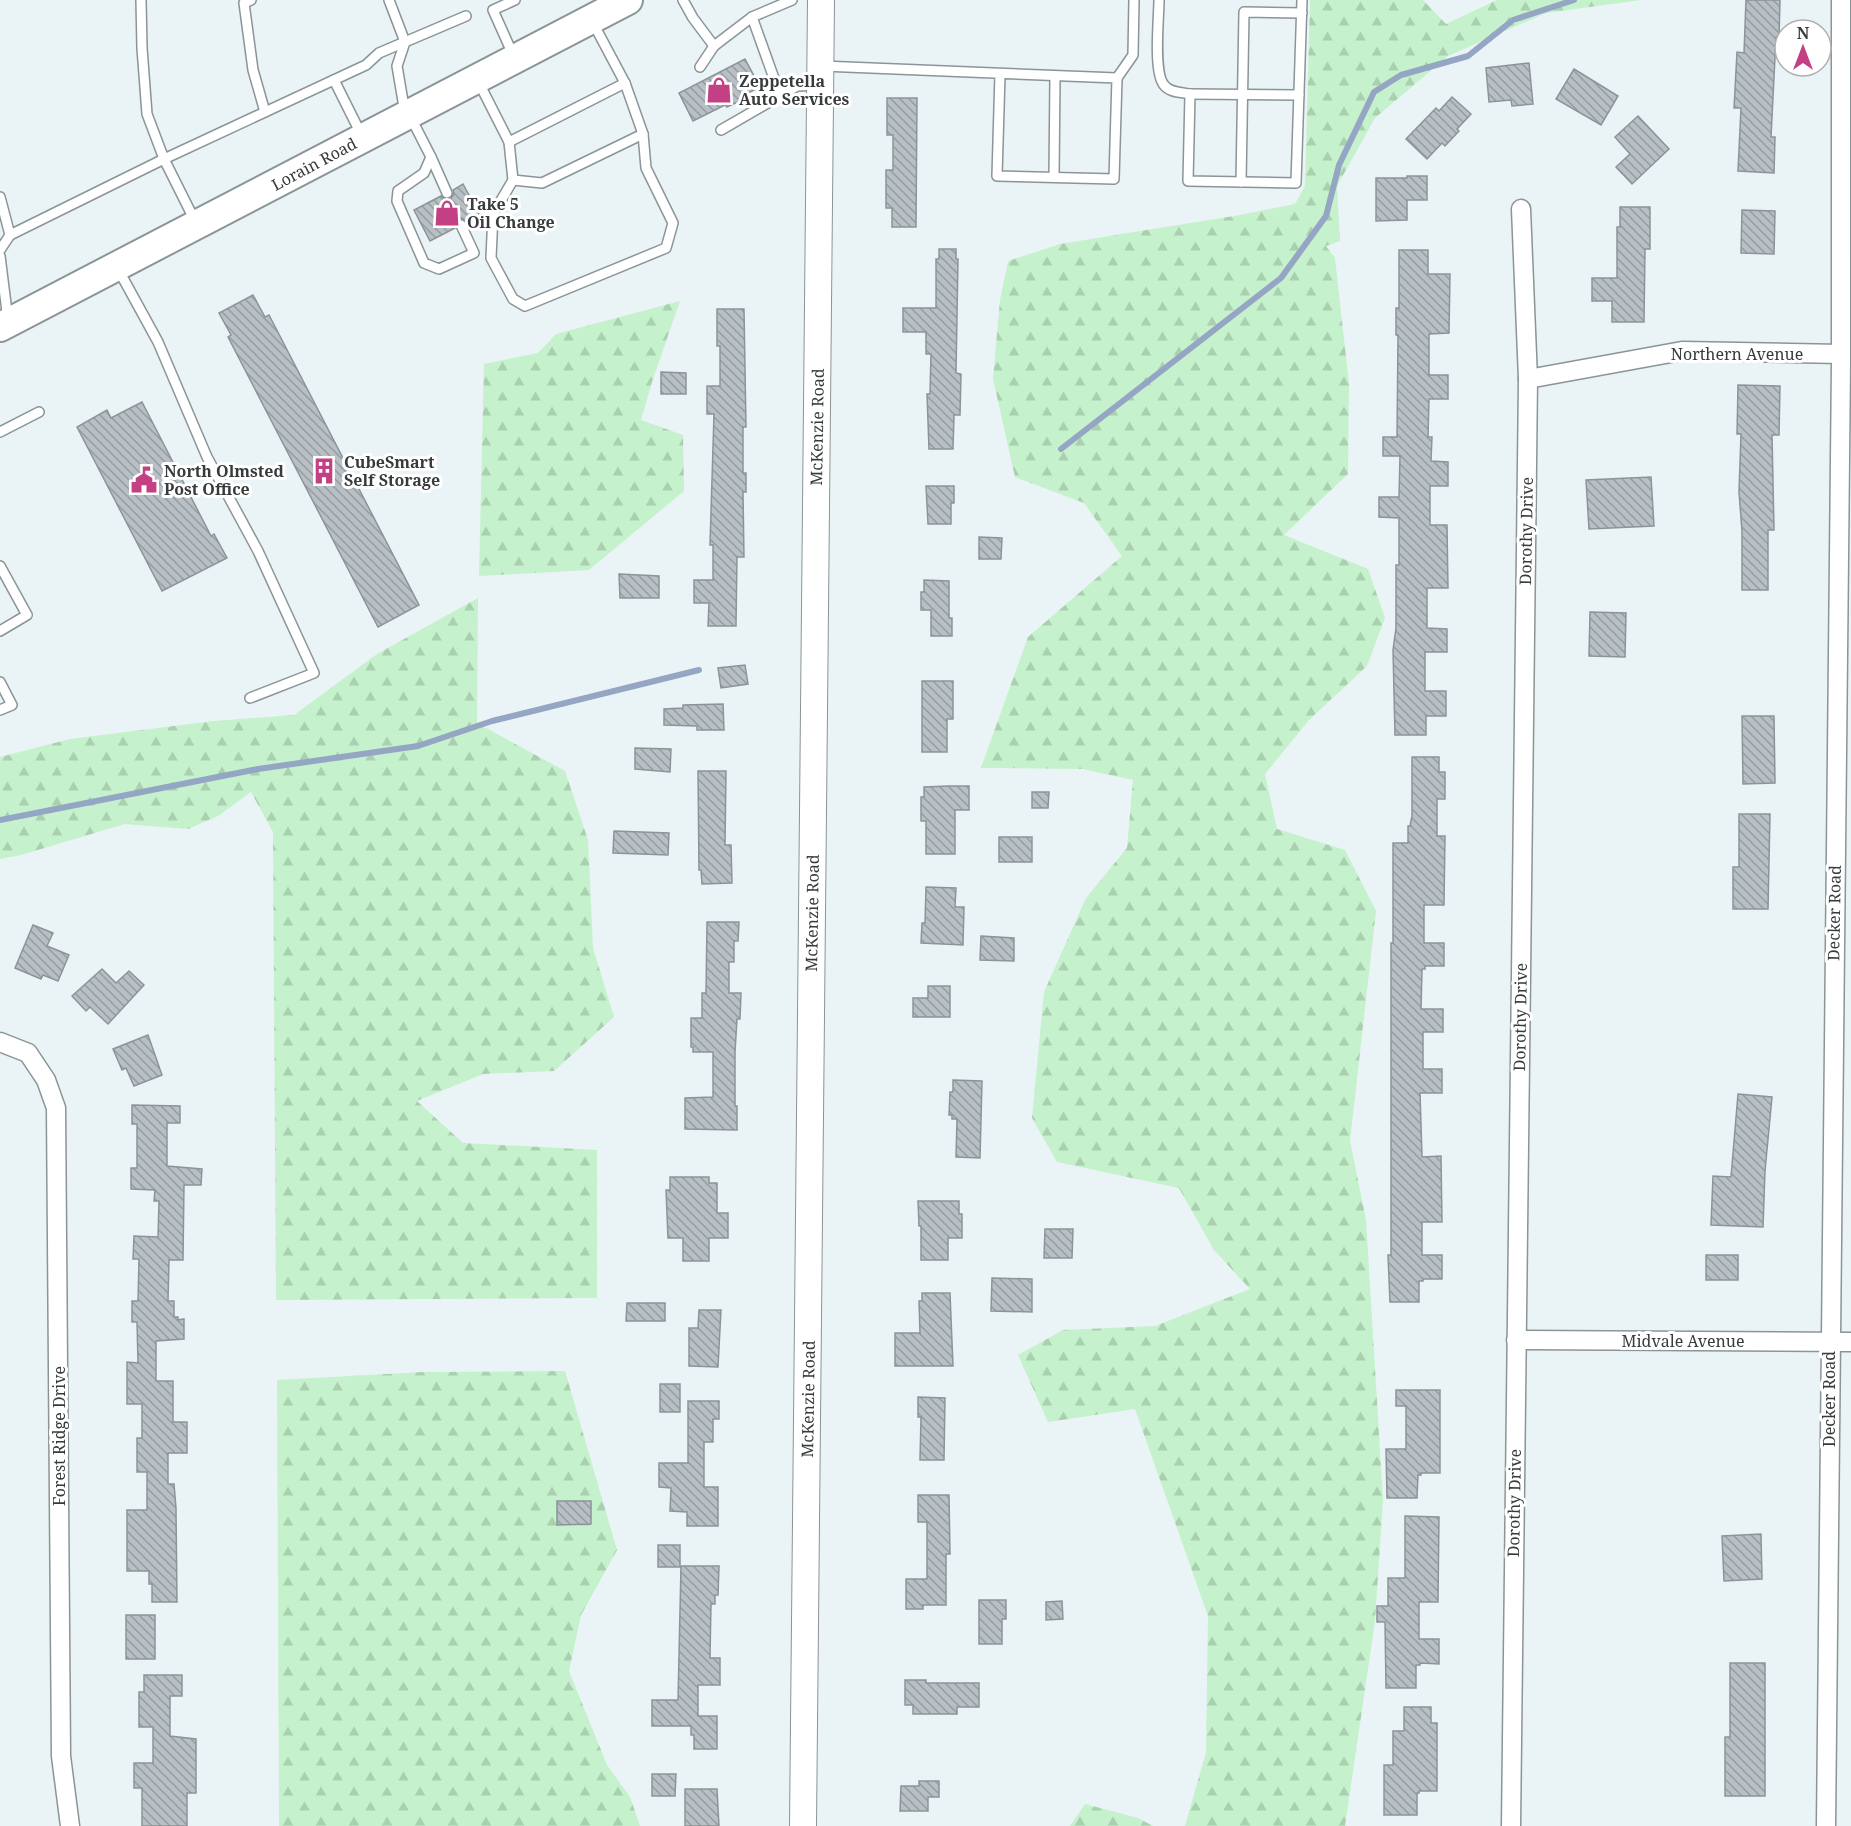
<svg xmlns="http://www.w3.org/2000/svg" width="1851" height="1826" viewBox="0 0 1851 1826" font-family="'Noto Serif',serif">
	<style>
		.forest { fill: url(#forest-firs) }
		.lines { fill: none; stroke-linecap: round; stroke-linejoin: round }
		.stream { stroke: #95a5c4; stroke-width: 6 }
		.building { fill: url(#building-back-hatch); stroke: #8c9498; stroke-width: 1.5 }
		.lane-casing { stroke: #8b9496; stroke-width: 12 }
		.street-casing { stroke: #8b9496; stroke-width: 21 }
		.secondary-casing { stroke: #8b9496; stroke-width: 28 }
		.primary-casing { stroke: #8b9496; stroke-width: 32 }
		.lane { stroke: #fff; stroke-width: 9 }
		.street { stroke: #fff; stroke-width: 18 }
		.secondary { stroke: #fff; stroke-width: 26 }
		.primary { stroke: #fff; stroke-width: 28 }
		.labels { text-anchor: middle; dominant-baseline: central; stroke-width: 6; stroke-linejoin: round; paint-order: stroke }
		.poi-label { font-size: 16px; font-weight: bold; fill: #373b3b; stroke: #fff; text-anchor: start }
		.street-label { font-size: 16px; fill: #373b3b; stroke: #fff }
	</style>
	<defs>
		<pattern id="forest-firs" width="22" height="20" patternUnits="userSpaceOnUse" patternTransform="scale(1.5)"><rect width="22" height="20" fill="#c5f1cc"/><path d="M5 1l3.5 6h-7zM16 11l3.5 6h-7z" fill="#aad0b0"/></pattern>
		<pattern id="building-back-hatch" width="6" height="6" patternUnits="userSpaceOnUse" patternTransform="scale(1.5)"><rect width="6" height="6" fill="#b8c0c5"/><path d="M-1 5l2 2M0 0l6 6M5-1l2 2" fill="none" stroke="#969da1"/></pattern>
	</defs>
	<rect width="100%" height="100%" fill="#eaf4f6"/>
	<g class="forest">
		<polygon points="1310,0 1423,0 1446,24 1497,0 1641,0 1546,13 1448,56 1375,118 1337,186 1340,241 1326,246 1335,258 1349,384 1348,474 1284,535 1368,569 1385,618 1367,666 1309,720 1265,774 1277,829 1345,850 1376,911 1350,1141 1366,1220 1383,1500 1375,1621 1345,1826 1185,1826 1206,1752 1208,1616 1135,1409 1048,1422 1018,1355 1063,1330 1155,1326 1250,1289 1214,1250 1179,1188 1057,1162 1032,1118 1044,992 1086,898 1127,848 1133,780 1083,769 981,768 1028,637 1122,556 1084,503 1015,477 993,379 1000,300 1008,261 1060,244 1240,215 1295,204 1305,186"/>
		<polygon points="680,301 652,382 641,420 683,435 684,491 589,570 479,576 484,364 538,353 556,334"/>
		<polygon points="478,598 477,723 565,771 588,840 593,948 614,1017 554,1071 483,1074 417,1101 463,1143 597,1150 597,1298 276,1300 273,832 251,792 218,816 188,829 125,824 21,855 0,859 0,757 70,739 214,721 294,715 377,654"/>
		<polygon points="565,1371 617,1550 581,1615 569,1671 607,1765 630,1797 640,1826 279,1826 277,1380 423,1372"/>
		<polygon points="1085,1804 1138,1818 1153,1826 1070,1826"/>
	</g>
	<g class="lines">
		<g class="stream">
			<polyline points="1061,449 1281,278 1326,216 1339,165 1374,92 1401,75 1468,56 1513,20 1574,0"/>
			<polyline points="0,820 258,769 418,746 492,721 699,670"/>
		</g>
	</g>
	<g class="building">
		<polygon points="1746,0 1780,0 1779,37 1776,37 1771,137 1775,137 1774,173 1738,171 1741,108 1734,108 1737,52 1744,53"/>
		<polygon points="745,59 760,87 746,94 748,97 727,107 725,105 693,121 679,93"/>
		<polygon points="1529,63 1533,104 1512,106 1511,100 1489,102 1486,68"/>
		<polygon points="1574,69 1618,96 1601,125 1556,99"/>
		<polygon points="1452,97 1471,114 1457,129 1459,131 1445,146 1442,143 1427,159 1406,139 1436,108 1439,111"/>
		<polygon points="887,98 917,98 916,227 892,227 892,208 886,208 886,170 893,170 893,135 887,135"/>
		<polygon points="1638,116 1669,149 1632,184 1616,167 1630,154 1615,137"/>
		<polygon points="1407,176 1427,176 1427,200 1407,200 1407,220 1376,221 1376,178 1407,178"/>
		<polygon points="463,184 480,215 467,222 462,218 458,219 454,224 455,228 430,241 414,210 441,196 446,200 450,199 454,194 453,190"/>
		<polygon points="1620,207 1650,207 1650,249 1645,249 1644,322 1612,322 1612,301 1592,301 1592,278 1617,278 1617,227 1620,227"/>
		<polygon points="1742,210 1775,211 1774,254 1741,253"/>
		<polygon points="939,249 956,249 956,259 958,259 956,373 961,374 960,415 954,415 953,449 929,449 927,394 930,394 931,354 926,354 926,332 903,332 903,308 936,308 936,259 939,259"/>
		<polygon points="1399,250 1428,250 1428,274 1450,274 1449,333 1429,334 1429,375 1448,375 1448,399 1429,399 1428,437 1432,437 1431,461 1448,462 1448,486 1430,486 1430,525 1447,525 1448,588 1427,588 1427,628 1447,629 1447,652 1425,652 1425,691 1446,691 1446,716 1426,716 1426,735 1395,735 1393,650 1396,628 1396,565 1399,565 1399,518 1379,517 1379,497 1399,497 1400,456 1383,456 1383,437 1397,437 1398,335 1396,335 1396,308 1399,308"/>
		<polygon points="253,295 265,317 269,315 419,605 378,627 228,337 231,335 219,313"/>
		<polygon points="717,309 744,309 746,427 743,427 743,473 746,473 746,492 743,492 744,557 737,557 736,626 708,626 709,603 694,603 694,580 713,580 713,545 710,545 714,414 707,414 707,386 720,386 720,346 717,346"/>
		<polygon points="661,372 686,373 686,394 661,394"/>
		<polygon points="1738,385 1780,386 1779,435 1772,435 1774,530 1768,530 1768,590 1742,590 1742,531 1739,492 1741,434 1737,434"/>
		<polygon points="142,402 211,536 214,534 227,558 162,591 77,427 107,410 111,418"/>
		<polygon points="1651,477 1654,526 1589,529 1586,480"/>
		<polygon points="926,486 954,486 954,503 951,503 951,524 928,524"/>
		<polygon points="979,537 1002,538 1001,559 979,559"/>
		<polygon points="619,574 659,576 659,598 620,598"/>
		<polygon points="924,580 949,581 949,618 952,618 952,636 931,636 931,610 921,610 921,592 924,592"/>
		<polygon points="1590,612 1626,613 1625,657 1589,656"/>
		<polygon points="745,665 748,684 721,688 718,668"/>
		<polygon points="922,681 953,681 953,719 947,719 947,752 922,752"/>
		<polygon points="723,704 724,730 697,730 697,726 664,725 664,709 683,708 683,705"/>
		<polygon points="1742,716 1774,716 1775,783 1743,784"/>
		<polygon points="635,748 671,749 670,772 635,769"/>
		<polygon points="1412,757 1439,757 1439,772 1445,772 1445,799 1437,799 1437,836 1445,836 1444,905 1424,905 1424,943 1444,943 1444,966 1425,966 1425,969 1422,969 1421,1009 1443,1009 1443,1032 1423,1032 1423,1069 1442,1069 1442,1093 1420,1093 1422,1157 1441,1156 1442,1222 1422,1222 1422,1255 1442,1255 1442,1279 1423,1279 1423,1281 1419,1281 1419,1302 1390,1302 1388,1255 1391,1255 1391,943 1393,943 1393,843 1408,843 1408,826 1410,826 1412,816"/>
		<polygon points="698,771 726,771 725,845 731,845 732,883 702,884 701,870 699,870"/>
		<polygon points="949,786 969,786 969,810 955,810 955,854 926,854 926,821 921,821 921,797 924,797 924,787"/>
		<polygon points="1032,792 1049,792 1048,808 1032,808"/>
		<polygon points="1739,814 1770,814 1768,909 1733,909 1733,867 1739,867"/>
		<polygon points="614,831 669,833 668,855 613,853"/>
		<rect x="999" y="837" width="33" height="25"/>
		<polygon points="926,887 956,888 955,907 964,907 963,945 921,943 922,923 925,923"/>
		<polygon points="707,922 739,922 738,941 734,941 734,962 729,962 729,993 741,993 740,1019 737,1019 735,1052 735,1106 737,1106 737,1130 685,1129 685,1098 713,1097 713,1052 693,1052 693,1047 691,1047 691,1018 702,1018 702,993 706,993"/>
		<polygon points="33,925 53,933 47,946 69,955 58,981 43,975 41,979 15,968"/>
		<polygon points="981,936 1014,938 1014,961 980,960"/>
		<polygon points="102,969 116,983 129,971 144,985 108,1024 90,1007 86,1011 72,996"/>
		<polygon points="928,986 950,986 950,1017 913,1017 913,998 928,998"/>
		<polygon points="148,1035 162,1075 134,1086 126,1068 122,1070 113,1049"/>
		<polygon points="953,1080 982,1081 980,1158 956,1157 957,1119 952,1119 952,1115 949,1115 950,1092 953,1092"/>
		<polygon points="1738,1094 1772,1097 1765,1171 1763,1227 1711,1225 1713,1176 1731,1177"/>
		<polygon points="132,1105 180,1106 180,1123 167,1123 167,1166 202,1169 201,1185 184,1185 183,1260 169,1260 168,1301 174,1301 174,1317 178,1317 178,1320 184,1319 184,1339 156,1341 156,1381 173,1381 173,1422 187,1422 187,1453 168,1453 168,1484 174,1484 176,1508 177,1602 152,1602 152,1584 149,1584 149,1571 127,1571 127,1510 147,1510 147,1472 137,1472 137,1438 142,1438 142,1404 127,1404 127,1362 138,1363 137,1322 132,1322 132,1301 138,1301 139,1259 133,1259 134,1236 158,1237 159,1201 154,1201 155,1190 131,1189 131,1168 137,1168 137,1124 132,1124"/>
		<polygon points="670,1177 709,1177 709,1183 717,1183 717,1213 728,1213 728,1238 709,1238 709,1261 683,1261 683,1238 668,1238 666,1190 670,1190"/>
		<polygon points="918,1201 959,1201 959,1214 962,1214 962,1238 948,1238 948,1260 921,1260 921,1226 919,1226"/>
		<polygon points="1045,1229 1073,1229 1072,1258 1044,1258"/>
		<rect x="1706" y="1255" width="32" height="25"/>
		<polygon points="992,1278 1032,1279 1032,1312 991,1311"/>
		<polygon points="922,1293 950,1293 953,1366 895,1366 895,1333 920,1333 919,1301 922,1301"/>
		<polygon points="627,1303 665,1303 665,1321 626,1321"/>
		<polygon points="699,1310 721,1310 718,1367 689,1366 689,1328 698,1328"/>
		<rect x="660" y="1384" width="20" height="28"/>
		<polygon points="1396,1390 1440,1390 1440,1473 1421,1473 1421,1475 1418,1475 1417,1498 1387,1498 1386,1449 1406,1449 1406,1406 1396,1406"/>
		<polygon points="918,1397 945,1398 944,1460 920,1460 921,1417 918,1417"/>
		<polygon points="688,1401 719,1401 719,1419 713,1419 713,1442 704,1442 704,1487 718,1487 718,1526 687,1526 687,1512 670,1511 671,1488 659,1487 659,1463 688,1463"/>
		<polygon points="918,1495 949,1495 950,1554 946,1554 946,1605 923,1605 923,1609 906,1609 906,1579 927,1579 927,1522 918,1522"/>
		<polygon points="557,1501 591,1501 591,1524 557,1525"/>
		<polygon points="1405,1516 1439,1517 1438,1602 1419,1602 1419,1639 1439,1639 1439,1664 1420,1663 1420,1665 1416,1665 1416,1688 1386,1688 1385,1622 1377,1622 1377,1606 1388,1606 1388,1578 1405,1578"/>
		<polygon points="1761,1534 1762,1579 1724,1581 1722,1536"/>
		<rect x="658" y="1545" width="22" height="22"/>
		<polygon points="681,1566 719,1566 718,1595 715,1595 715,1604 711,1604 710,1658 720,1658 720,1685 698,1685 698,1716 717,1716 717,1749 694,1749 694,1735 691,1735 691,1726 652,1726 652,1700 678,1700"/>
		<polygon points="979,1600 1006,1600 1006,1619 1002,1619 1002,1644 979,1644"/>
		<polygon points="1062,1601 1063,1619 1046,1620 1046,1602"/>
		<rect x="126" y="1615" width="29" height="44"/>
		<polygon points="1730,1663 1765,1663 1765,1796 1725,1796 1725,1737 1730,1737"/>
		<polygon points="144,1675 182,1675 182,1696 170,1696 170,1736 196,1739 196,1793 187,1793 187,1826 142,1826 142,1788 134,1788 134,1763 153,1763 153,1727 139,1727 139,1692 144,1692"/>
		<polygon points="905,1680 926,1680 926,1683 979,1683 979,1707 957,1707 957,1714 913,1714 913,1705 905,1705"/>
		<polygon points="1404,1707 1431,1707 1431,1723 1437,1723 1437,1791 1419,1791 1419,1793 1417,1793 1417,1815 1384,1815 1384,1765 1393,1765 1393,1731 1404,1731"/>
		<polygon points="652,1774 676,1774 675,1796 652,1796"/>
		<polygon points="919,1781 939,1781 939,1797 928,1797 928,1811 900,1811 901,1786 919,1786"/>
		<polygon points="685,1789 717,1789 719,1826 685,1826"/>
	</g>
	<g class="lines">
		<g class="lane-casing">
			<g id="lane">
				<polyline points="141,0 142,48 147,114 164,159 196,223"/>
				<polyline points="251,0 244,3 253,70 265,112"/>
				<polyline points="389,0 405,42 397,66 405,113"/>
				<polyline points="683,0 693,18 714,46 752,17"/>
				<path d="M1159,0c0,18 -6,72 5,85 6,8 17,7 26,9l-2,87 108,2 6,-183"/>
				<polyline points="514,57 493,10 515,0"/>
				<polyline points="822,66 1117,78 1114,179 997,176 1000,74"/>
				<polyline points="700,67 714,46"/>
				<polyline points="1117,78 1133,55 1134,0"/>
				<polyline points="334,80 361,134"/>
				<polyline points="478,81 509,142 513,180 493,214 491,258 513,299 525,306 666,248 673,223 646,168 643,134 625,83 592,21"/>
				<polyline points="1190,94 1299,95"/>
				<polyline points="780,95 752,17 792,0"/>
				<polyline points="410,116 431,157 424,173 398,191 397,201 424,263 439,269 474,253 461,225"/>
				<polyline points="721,130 797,86 818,85"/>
				<polyline points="509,142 625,83"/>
				<polyline points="431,157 447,193"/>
				<polyline points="1054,177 1055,76"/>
				<polyline points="513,180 542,183 643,134"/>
				<polyline points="1241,182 1244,12 1302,13"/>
				<polyline points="0,197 10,235 0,250"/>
				<polyline points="10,235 164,159 366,65 379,53 466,16"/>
				<polyline points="0,256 8,320"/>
				<polyline points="118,269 158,342 207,457 258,551 314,673 250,698"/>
				<polyline points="0,432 39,412"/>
				<polyline points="0,566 27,615 0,631"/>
				<polyline points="0,682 12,705 0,710"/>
			</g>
		</g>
		<g class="street-casing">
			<g id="street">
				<polyline points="1528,379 1682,351 1841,354"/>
				<polyline points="0,1042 28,1053 46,1080 56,1108 61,1756 70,1826"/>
				<polyline points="1516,1340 1851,1342"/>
				<polyline points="1511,1826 1528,379 1521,209"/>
				<polyline points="1826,1826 1841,362 1841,0"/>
			</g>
		</g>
		<g class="secondary-casing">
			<polyline id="secondary" points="803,1826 821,0"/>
		</g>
		<g class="primary-casing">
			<polyline id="primary" points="0,327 628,0"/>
		</g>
		<use href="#lane" class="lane"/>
		<use href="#street" class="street"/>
		<use href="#secondary" class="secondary"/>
		<use href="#primary" class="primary"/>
	</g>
	<defs>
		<g id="shop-bare" transform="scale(2.07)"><path d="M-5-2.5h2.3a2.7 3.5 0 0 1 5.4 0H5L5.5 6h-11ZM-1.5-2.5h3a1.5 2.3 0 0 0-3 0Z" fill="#c44085" stroke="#fff" stroke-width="2.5" paint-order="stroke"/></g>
		<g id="building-bare" transform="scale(2.07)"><path d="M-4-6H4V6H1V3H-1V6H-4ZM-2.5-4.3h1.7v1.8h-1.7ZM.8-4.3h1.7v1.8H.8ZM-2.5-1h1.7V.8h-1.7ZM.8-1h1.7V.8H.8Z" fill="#c44085" stroke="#fff" stroke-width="2.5" paint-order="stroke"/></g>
		<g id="civic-bare" transform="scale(2.07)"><path d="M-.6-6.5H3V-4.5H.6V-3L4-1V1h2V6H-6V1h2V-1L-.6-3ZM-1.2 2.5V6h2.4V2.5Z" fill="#c44085" stroke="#fff" stroke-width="2.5" paint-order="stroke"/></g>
	</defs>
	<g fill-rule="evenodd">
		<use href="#shop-bare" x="719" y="90"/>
		<use href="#shop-bare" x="447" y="213"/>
		<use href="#building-bare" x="324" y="471"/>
		<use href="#civic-bare" x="144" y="480"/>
	</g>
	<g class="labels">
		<g class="poi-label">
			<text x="739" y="81">Zeppetella<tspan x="739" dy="18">Auto Services</tspan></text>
			<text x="467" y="204">Take 5<tspan x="467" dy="18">Oil Change</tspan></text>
			<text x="344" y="462">CubeSmart<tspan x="344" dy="18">Self Storage</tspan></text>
			<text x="164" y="471">North Olmsted<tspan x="164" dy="18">Post Office</tspan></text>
		</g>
		<g class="street-label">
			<text transform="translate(314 164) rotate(-28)">Lorain Road</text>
			<text x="1737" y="354">Northern Avenue</text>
			<text transform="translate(817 427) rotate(-89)">McKenzie Road</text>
			<text transform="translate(1526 531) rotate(-89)">Dorothy Drive</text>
			<text transform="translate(812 913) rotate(-89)">McKenzie Road</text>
			<text transform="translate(1834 913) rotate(-89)">Decker Road</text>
			<text transform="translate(1520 1017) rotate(-89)">Dorothy Drive</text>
			<text x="1683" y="1341">Midvale Avenue</text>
			<text transform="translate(808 1399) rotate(-89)">McKenzie Road</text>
			<text transform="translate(1829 1399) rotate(-90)">Decker Road</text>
			<text transform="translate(59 1436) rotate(-90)">Forest Ridge Drive</text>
			<text transform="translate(1514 1503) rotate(-89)">Dorothy Drive</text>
		</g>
	</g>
	<g transform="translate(1803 48)"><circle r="28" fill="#ffffff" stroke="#afb1b1" stroke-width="1.5"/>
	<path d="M0-4.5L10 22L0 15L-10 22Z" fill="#c44085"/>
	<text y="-9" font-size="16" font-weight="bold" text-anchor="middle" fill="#373b3b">N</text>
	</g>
</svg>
